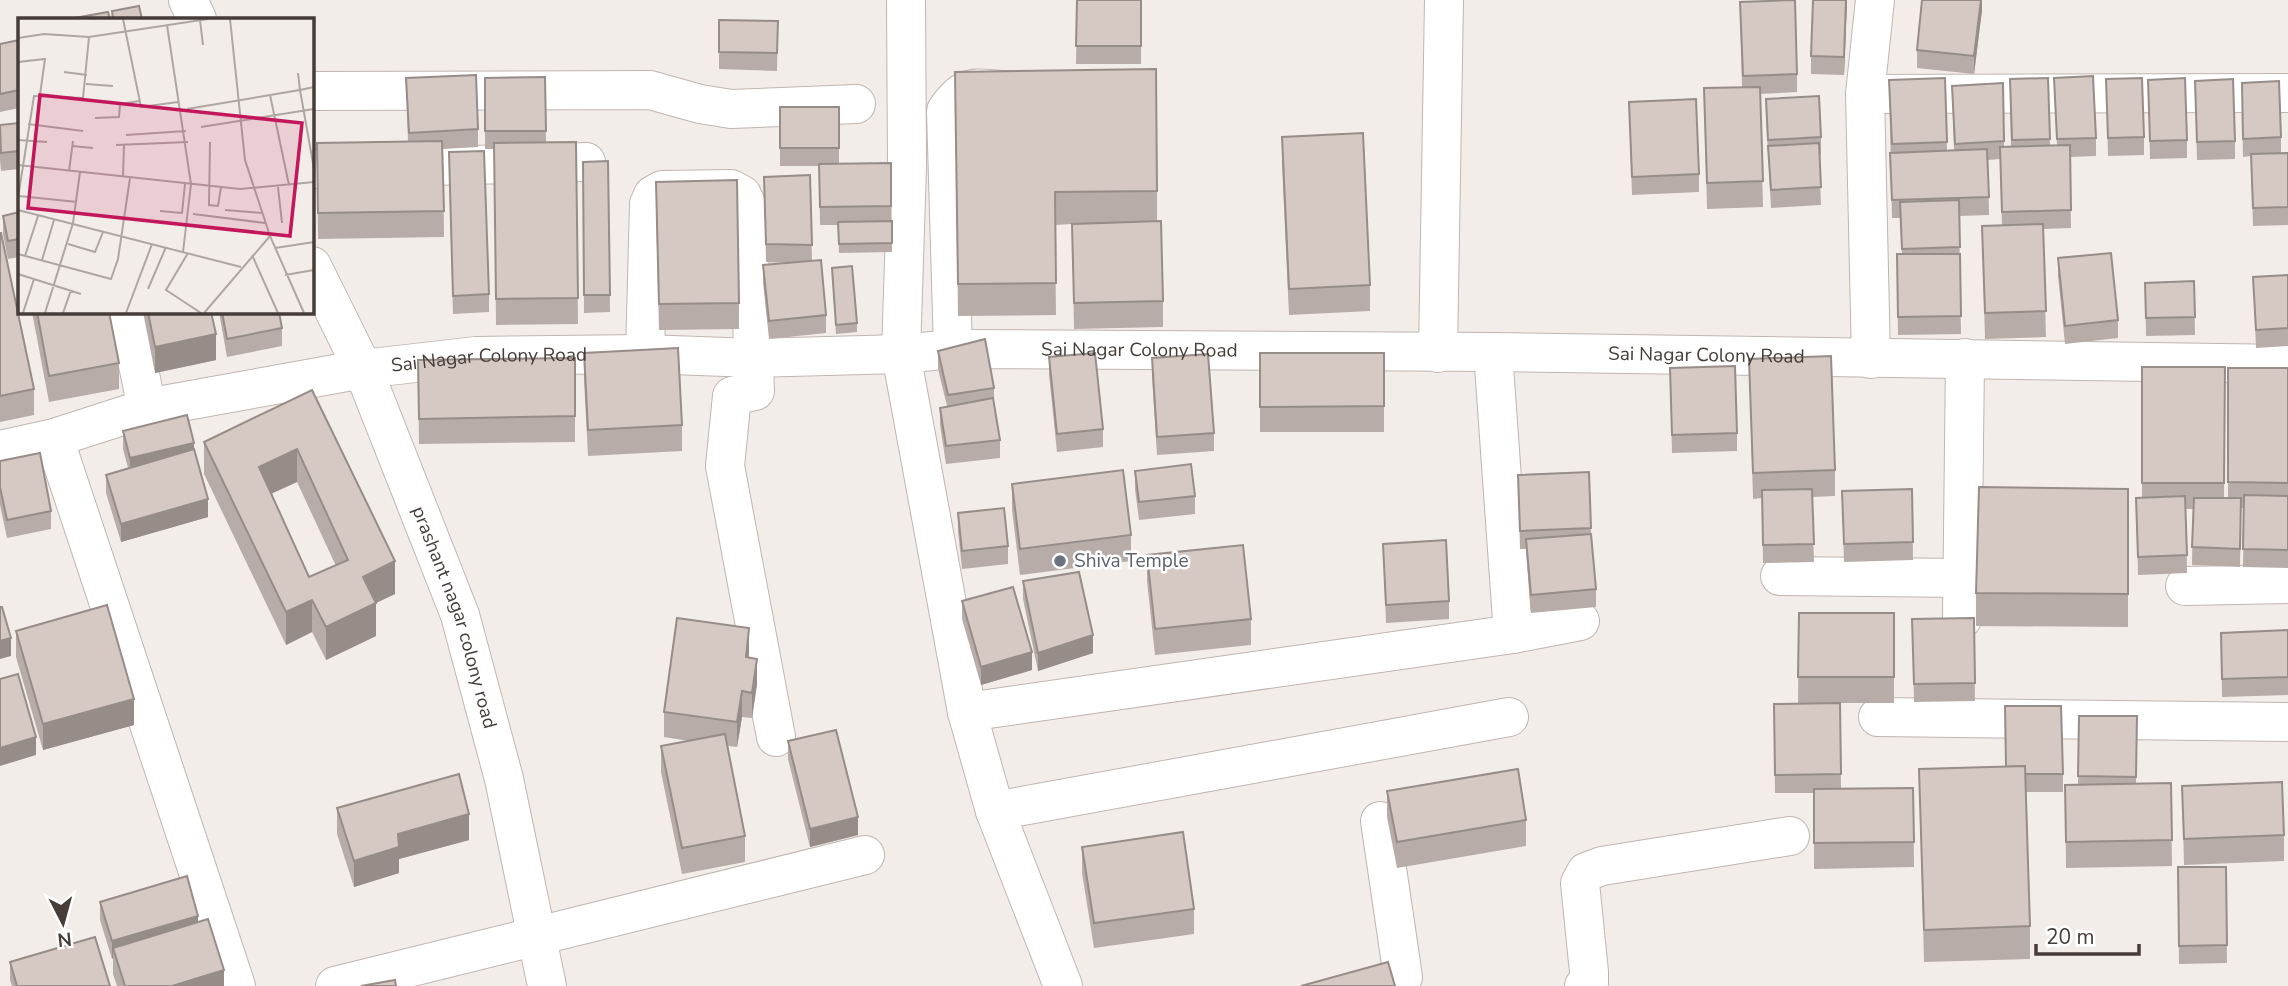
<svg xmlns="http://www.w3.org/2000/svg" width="2288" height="986" viewBox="0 0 2288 986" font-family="'Nunito Sans',sans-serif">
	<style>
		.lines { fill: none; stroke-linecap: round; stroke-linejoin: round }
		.street-casing { stroke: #c0b5b0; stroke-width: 40 }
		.street { stroke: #fff; stroke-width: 38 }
		.wall { fill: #b8aca8; fill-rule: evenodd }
		.shaded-wall { fill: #968c88 }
		.building { fill: #d6c8c3; stroke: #968c88; stroke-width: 2; fill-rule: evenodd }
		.worship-dot { fill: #6b7280; stroke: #fff; stroke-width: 2.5 }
		.labels { text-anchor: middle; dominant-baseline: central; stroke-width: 5; stroke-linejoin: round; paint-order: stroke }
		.street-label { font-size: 19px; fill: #463c38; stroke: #fff }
		.worship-label { font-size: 19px; fill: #5b616d; stroke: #fff; text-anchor: start }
		.inset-road { fill: none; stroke: #aea6a2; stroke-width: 2 }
		.view { fill: #c2185b; fill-opacity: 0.15; stroke: #c2185b; stroke-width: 3.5 }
		.inset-edge { fill: none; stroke: #463c38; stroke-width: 3.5 }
	</style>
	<rect width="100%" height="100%" fill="#f3ede9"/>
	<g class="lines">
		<g class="street-casing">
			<g id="street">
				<polyline points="188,0 197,19"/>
				<polyline points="906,0 907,167 901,354 967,712 995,811 1063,986"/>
				<polyline points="312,91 650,90 700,104 731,109 856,104"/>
				<polyline points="1865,94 2288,93"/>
				<polyline points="312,169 586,162"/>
				<path id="s1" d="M312,266l51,103 97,246 44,164 43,207"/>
				<polyline points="127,312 147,408"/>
				<path d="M953,349l-7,-238c19,-29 29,-22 60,-21"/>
				<polyline points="1493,352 1513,634"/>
				<polyline points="1438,353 1444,0"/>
				<polyline points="645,354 649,204 653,195 662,190 731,189 742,195 747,206 755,391 732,396 725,466 776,737"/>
				<polyline points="1871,359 1865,94 1875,0"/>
				<polyline points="54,438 236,986"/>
				<path id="s2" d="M0,450l54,-12 93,-30 216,-39 113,-13 169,-2 108,4 148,-4 52,-5 540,3 795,12"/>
				<polyline points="1780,576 1963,578"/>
				<polyline points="2185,586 2288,584"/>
				<polyline points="1962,619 1965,358"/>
				<polyline points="967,712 1513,634 1580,621"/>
				<polyline points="1878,717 2288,722"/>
				<polyline points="995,811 1509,717"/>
				<polyline points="1380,821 1403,977"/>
				<polyline points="335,986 865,855"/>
				<polyline points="1584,986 1589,983 1589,972 1580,883 1586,872 1602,866 1790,836"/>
			</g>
		</g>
		<use href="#street" class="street"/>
	</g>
	<g class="wall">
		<polygon points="1077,0 1141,0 1141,64 1076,64"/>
		<polygon points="1847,0 1844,75 1811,74 1811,56"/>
		<polygon points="1982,0 1982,10 1974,74 1917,68 1917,50"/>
		<polygon points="1740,2 1797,74 1797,92 1760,94 1763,207 1707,209 1704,88 1742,87"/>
		<polygon points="719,20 778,21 777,71 719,69"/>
		<polygon points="19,40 19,108 0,112 0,44"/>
		<polygon points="955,72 1157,191 1157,221 1163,301 1163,327 1074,329 1072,224 1055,225 1056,315 958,316"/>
		<polygon points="545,77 546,143 576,142 578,324 496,325 494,149 485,149 485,78"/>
		<polygon points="406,78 478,129 478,147 443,149 444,237 318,239 317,169 408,142"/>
		<polygon points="1945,78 1947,151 1954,150 1952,86 2003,83 2004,147 2011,147 2010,79 2048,78 2050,145 2057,145 2054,78 2096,138 2096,156 2070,157 2071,228 2043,229 2046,337 1985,339 1982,226 2002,225 2000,159 1988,160 1989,215 1959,216 1961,334 1898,335 1897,254 1902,254 1900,218 1892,218 1889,80"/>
		<polygon points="2106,79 2144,137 2144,155 2108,156"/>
		<polygon points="2148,80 2187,140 2187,158 2150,159"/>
		<polygon points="2195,81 2235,141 2235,159 2197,160"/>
		<polygon points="1766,99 1821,137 1821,155 1819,155 1821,205 1771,208 1766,117"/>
		<polygon points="2242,100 2281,137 2281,153 2288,153 2288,225 2253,226 2251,156 2243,157"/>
		<polygon points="1629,102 1699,174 1699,192 1632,195"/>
		<polygon points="780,107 839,107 839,164 891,163 892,252 839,253 838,225 820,225 819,166 780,166"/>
		<polygon points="19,123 19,169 1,171 0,160 0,125"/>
		<polygon points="1282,137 1370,285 1370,311 1289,315 1282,163"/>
		<polygon points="608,161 610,312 584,313 583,162"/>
		<polygon points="449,170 489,294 489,312 453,314"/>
		<polygon points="810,175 812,261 826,315 826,333 769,339 763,283 763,265 791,263 766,262 764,177"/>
		<polygon points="656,208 739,303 739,329 659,330"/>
		<polygon points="19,212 19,257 8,259 3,234 3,216"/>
		<polygon points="0,233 34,389 34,415 0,422"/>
		<polygon points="2058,258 2118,320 2118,338 2065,344 2058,276"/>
		<polygon points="832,268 857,323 857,332 836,334"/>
		<polygon points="2288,275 2288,346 2256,348 2253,277"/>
		<polygon points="2194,281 2195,335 2146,336 2145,283"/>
		<polygon points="32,312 109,312 119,363 119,389 49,402"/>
		<polygon points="143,312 211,312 216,360 155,373"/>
		<polygon points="219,312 279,312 282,328 282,346 227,357"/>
		<polygon points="938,351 994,388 994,404 1000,440 1000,458 946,464 940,425 940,408 947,406 938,369"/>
		<polygon points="584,353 682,425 682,451 588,456 584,379"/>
		<rect x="1260" y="353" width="124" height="79"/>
		<polygon points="1049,357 1103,429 1103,447 1057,452 1049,375"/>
		<polygon points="575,358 575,442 419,444 418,360"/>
		<polygon points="1152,358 1214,433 1214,451 1157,455 1152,376"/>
		<polygon points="1749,359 1835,470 1835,496 1812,497 1814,562 1763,563 1762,498 1753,499"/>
		<polygon points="2142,367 2225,367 2224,498 2228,498 2228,368 2288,368 2288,568 2243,567 2244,508 2241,508 2240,567 2192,565 2193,509 2186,509 2187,573 2138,575 2136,498 2142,498"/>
		<polygon points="1670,368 1737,433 1737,451 1672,453"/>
		<path d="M312,390l83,204 -19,9v33l-50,24 -14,-28 -26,13 -82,-171v-32zM297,482l39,84 -27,11 -38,-83z"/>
		<polygon points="123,431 194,450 208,517 121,542 106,493 106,475 128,468 123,449"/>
		<polygon points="0,461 51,511 51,529 7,538 0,505"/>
		<polygon points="1135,471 1195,496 1195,514 1139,520 1135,489"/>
		<polygon points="1589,472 1591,534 1596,589 1596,607 1531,613 1526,549 1520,549 1518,475"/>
		<polygon points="1012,484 1131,535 1131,561 1020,575 1012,510"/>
		<polygon points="1912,489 1913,560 1844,562 1842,491"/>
		<polygon points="2128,489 2128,627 1976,626 1976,593"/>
		<polygon points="958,513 1008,546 1008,564 962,569 958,531"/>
		<polygon points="1383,544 1449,601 1449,619 1386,623"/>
		<polygon points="1147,555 1251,619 1251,645 1155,655 1147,581"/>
		<polygon points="1023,581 1093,653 1038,671 1023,599"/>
		<polygon points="962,601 1032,670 981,685 962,619"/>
		<polygon points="1799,613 1894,613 1894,703 1798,703"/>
		<polygon points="1974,618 1975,701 1914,702 1912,619"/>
		<polygon points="2288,630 2288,695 2222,697 2221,633"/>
		<polygon points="16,631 134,725 43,750 16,657"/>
		<polygon points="749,657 757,684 752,718 742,717 737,747 728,746 745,836 745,862 682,874 661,772 661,746 689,741 664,737 664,712"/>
		<polygon points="1840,703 1841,789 1913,788 1914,867 1814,869 1814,793 1775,793 1774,704"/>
		<polygon points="2079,716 2137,716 2136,783 2171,783 2172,866 2066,868 2065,785 2078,784"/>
		<polygon points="788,741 858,835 810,847 788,759"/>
		<polygon points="1919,769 2063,774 2063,792 2026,792 2030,926 2030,959 1924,962"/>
		<polygon points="2182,786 2284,835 2284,861 2184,865"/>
		<polygon points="1387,791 1526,820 1526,846 1397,868 1387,817"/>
		<polygon points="337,808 469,840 399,859 399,873 354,887 337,834"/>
		<polygon points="1082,847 1194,909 1194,934 1094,948 1082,873"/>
		<polygon points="2178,867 2226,867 2227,963 2179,964"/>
		<polygon points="100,902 198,922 224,986 117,986 113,974 113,958 112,959 100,920"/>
		<polygon points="10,962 110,986 12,986 10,980"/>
	</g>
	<g class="shaded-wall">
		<polygon points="1846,0 1847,0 1844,75 1844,57"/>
		<polygon points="1981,0 1982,0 1982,10 1974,74 1974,56"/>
		<polygon points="216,334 216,360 155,373 155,347"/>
		<polygon points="194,443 194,461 130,476 130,458"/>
		<polygon points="297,449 297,482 259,499 259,467"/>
		<polygon points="208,499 208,517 121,542 121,524"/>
		<polygon points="395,561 395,594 363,609 363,577"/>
		<polygon points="312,600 312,632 286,645 286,612"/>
		<polygon points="376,603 376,636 326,660 326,627"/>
		<polygon points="749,628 749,654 746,683 746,657"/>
		<polygon points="1093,635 1093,653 1038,671 1038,653"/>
		<polygon points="11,638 11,656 0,659 0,641"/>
		<polygon points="1032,652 1032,670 981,685 981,667"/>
		<polygon points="757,659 757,684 752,718 752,693"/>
		<polygon points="742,691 742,717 737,747 737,722"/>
		<polygon points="134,699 134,725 43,750 43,724"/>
		<polygon points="36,737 36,755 0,766 0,748"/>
		<polygon points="469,814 469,840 399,859 399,873 354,887 354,861 398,834"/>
		<polygon points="858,817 858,835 810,847 810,829"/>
		<polygon points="198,916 198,934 113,948 113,958 112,959 112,941"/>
		<polygon points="224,970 224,986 172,986"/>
	</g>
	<g class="building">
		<polygon points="1077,0 1141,0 1141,46 1076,46"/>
		<polygon points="1795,0 1797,74 1743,76 1740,2"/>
		<polygon points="1813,0 1846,0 1844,57 1811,56"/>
		<polygon points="1922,0 1981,0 1974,56 1917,50"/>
		<polygon points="139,6 142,19 113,19 112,11"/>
		<polygon points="108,12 110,19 69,19"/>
		<polygon points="719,20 778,21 777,53 719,52"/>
		<polygon points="19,40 19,90 0,94 0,44"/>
		<polygon points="1156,69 1157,191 1055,192 1056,283 958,284 955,72"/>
		<polygon points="476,75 478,129 409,133 406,78"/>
		<polygon points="2093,76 2096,138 2057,139 2054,78"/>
		<polygon points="545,77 546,131 485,131 485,78"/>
		<polygon points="1945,78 1947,142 1892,144 1889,80"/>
		<polygon points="2048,78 2050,139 2012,140 2010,79"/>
		<polygon points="2142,78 2144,137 2108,138 2106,79"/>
		<polygon points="2185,78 2187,140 2150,141 2148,80"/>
		<polygon points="2233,79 2235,141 2197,142 2195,81"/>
		<polygon points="2279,81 2281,137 2243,139 2242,83"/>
		<polygon points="2003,83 2004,141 1955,144 1952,86"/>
		<polygon points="1760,87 1763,181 1707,183 1704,88"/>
		<polygon points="1819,96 1821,137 1768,140 1766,99"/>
		<polygon points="1696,99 1699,174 1632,177 1629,102"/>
		<rect x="780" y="107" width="59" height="41"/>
		<polygon points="19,123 19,151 1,153 0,125"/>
		<polygon points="1363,133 1370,285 1289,289 1282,137"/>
		<polygon points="442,141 444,211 318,213 317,143"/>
		<polygon points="576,142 578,298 496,299 494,143"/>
		<polygon points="1819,143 1821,187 1771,190 1768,146"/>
		<polygon points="2070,145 2071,210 2002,212 2000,147"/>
		<polygon points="1987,149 1989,197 1892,200 1890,153"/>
		<polygon points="484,151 489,294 453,296 449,152"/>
		<polygon points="2288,153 2288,207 2253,208 2251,154"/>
		<polygon points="608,161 610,295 584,295 583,162"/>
		<polygon points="891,163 891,206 820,207 819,164"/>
		<polygon points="810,175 812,245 766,244 764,177"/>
		<polygon points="737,180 739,303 659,304 656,182"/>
		<polygon points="1959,200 1960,247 1902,249 1900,202"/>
		<polygon points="19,212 19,239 8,241 3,216"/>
		<polygon points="892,221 892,243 839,244 838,222"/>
		<polygon points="1161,221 1163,301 1074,303 1072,224"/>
		<polygon points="2043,224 2046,311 1985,313 1982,226"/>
		<polygon points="0,233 1,233 34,389 0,396"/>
		<polygon points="2111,253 2118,320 2065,326 2058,258"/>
		<polygon points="1897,254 1960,254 1961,316 1898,317"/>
		<polygon points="821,260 826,315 769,321 763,265"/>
		<polygon points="852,266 857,323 836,325 832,268"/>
		<polygon points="2288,275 2288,328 2256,330 2253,277"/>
		<polygon points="2194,281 2195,317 2146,318 2145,283"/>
		<polygon points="37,312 109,312 119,363 49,376"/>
		<polygon points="148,312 211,312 216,334 155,347"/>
		<polygon points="222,312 279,312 282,328 227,339"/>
		<polygon points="985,339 994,388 948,395 938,351"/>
		<polygon points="678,348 682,425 588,430 584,353"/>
		<polygon points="1095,353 1103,429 1057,434 1049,357"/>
		<polygon points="1260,353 1384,353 1384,406 1260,407"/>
		<polygon points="1208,354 1214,433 1157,437 1152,358"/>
		<polygon points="1831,356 1835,470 1753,473 1749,359"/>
		<polygon points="575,358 575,416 419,419 418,360"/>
		<polygon points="1735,366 1737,433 1672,435 1670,368"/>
		<polygon points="2142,367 2225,367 2224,483 2142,483"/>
		<polygon points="2228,368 2288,368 2288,483 2228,482"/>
		<path d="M312,390l83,171 -32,16 13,26 -50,24 -14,-27 -26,12 -82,-170zM297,449l51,111 -39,17 -50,-110z"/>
		<polygon points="993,398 1000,440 946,446 940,408"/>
		<polygon points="187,415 194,443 130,458 123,431"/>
		<polygon points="194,449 208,499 121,524 106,475"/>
		<polygon points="40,453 51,511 7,520 0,487 0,461"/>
		<polygon points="1191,464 1195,496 1139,502 1135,471"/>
		<polygon points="1123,470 1131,535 1020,549 1012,484"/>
		<polygon points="1589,472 1591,528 1520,531 1518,475"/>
		<polygon points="1979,487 2128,489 2128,594 1976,593"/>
		<polygon points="1812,489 1814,544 1763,545 1762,490"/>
		<polygon points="1912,489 1913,542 1844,544 1842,491"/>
		<polygon points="2244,495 2288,496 2288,550 2243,549"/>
		<polygon points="2185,496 2187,555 2138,557 2136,498"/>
		<polygon points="2194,498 2241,498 2240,549 2192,547"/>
		<polygon points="1004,508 1008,546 962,551 958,513"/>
		<polygon points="1591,534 1596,589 1531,595 1526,539"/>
		<polygon points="1446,540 1449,601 1386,605 1383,544"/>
		<polygon points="1243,545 1251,619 1155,629 1147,555"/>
		<polygon points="1079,572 1093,635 1038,653 1023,581"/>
		<polygon points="1013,587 1032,652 981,667 962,601"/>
		<polygon points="107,605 134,699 43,724 16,631"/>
		<polygon points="0,607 2,607 11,638 0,641"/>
		<polygon points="1799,613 1894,613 1894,677 1798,677"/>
		<polygon points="677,618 749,628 746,657 757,659 752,693 742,691 737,722 664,712"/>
		<polygon points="1974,618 1975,683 1914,684 1912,619"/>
		<polygon points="2288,630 2288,677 2222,679 2221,633"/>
		<polygon points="18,674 36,737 0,748 0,679"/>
		<polygon points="1840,703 1841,774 1775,775 1774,704"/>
		<polygon points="2005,706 2061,706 2063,774 2025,774 2025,766 2006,767"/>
		<polygon points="2079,716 2137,716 2136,777 2078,776"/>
		<polygon points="836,730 858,817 810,829 788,741"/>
		<polygon points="725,734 745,836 682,848 661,746"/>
		<polygon points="2025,766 2030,926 1924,930 1919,769"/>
		<polygon points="1518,769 1526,820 1397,842 1387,791"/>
		<polygon points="459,774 469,814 398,834 399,847 354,861 337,808"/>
		<polygon points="2282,782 2284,835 2184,839 2182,786"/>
		<polygon points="2171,783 2172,840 2066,842 2065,785"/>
		<polygon points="1913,788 1914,842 1814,843 1814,789"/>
		<polygon points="1183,832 1194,909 1094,923 1082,847"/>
		<polygon points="2178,867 2226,867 2227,945 2179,946"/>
		<polygon points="187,876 198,916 112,941 100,902"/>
		<polygon points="208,919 224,970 172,986 125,986 113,948"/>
		<polygon points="95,937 110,986 17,986 10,962"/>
		<polygon points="1388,962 1395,986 1301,986"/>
		<polygon points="395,980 396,986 361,986"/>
	</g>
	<circle class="worship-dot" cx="1060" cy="561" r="7"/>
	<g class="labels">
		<g class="street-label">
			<text stroke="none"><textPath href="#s2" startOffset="1150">Sai Nagar Colony Road</textPath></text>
			<text stroke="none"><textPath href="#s2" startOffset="1717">Sai Nagar Colony Road</textPath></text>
			<text stroke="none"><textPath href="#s2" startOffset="499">Sai Nagar Colony Road</textPath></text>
			<text stroke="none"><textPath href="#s1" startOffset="380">prashant nagar colony road</textPath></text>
		</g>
		<g class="worship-label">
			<text x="1074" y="561">Shiva Temple</text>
		</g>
	</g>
	<g transform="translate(18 18)">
		<rect width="296" height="296" fill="#f3ede9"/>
		<path class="inset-road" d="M105,1l18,88 37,-5M212,1l15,141 25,76 34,77M182,2l3,25M149,7l24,159 -8,68M0,20l26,-4 45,3 119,-18M0,44l27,-3 -5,36M46,54l23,3M280,55l2,17 14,-3M68,66l27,2M252,77l19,90M169,91l113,-19 14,79M77,100l24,-1 1,-13 19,-3M10,106l55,7M183,109l113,-18M108,117l60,-4M0,122l29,2M192,124l-1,63 9,1 3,-19M98,127l72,-3M54,128l21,2M0,147l222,24 74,-7M51,153l4,-30M105,159l1,-32M260,169l4,36M1,178l58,6M0,180l16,-102 49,2 6,-61M0,192l223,57M207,192l37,3M142,193l22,2 3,-29M175,196l72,9M50,226l27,8 8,-20M257,230l39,-6M170,235l-22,37 35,23M0,236l93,25 7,-20 12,-81M234,237l26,58M7,238l13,-40M24,242l12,-40M0,256l63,20M267,257l29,-5M130,271l18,-42M5,295l11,-34M27,295l28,-90 7,-51M45,295l8,-23M108,295l26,-69M186,295l66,-77"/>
		<path class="view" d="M22,77l262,28 -12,113 -262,-28z"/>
		<rect width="296" height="296" class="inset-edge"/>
	</g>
	<g transform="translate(63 923) rotate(174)" stroke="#ffffff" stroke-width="5" paint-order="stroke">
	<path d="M0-5L12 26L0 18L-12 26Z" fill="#463c38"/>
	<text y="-10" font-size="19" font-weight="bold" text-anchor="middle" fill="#463c38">N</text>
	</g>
	<path d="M2036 944v10h103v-10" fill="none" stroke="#463c38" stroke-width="3.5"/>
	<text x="2046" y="944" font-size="21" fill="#463c38" stroke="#ffffff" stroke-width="5" paint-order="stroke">20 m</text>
</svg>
